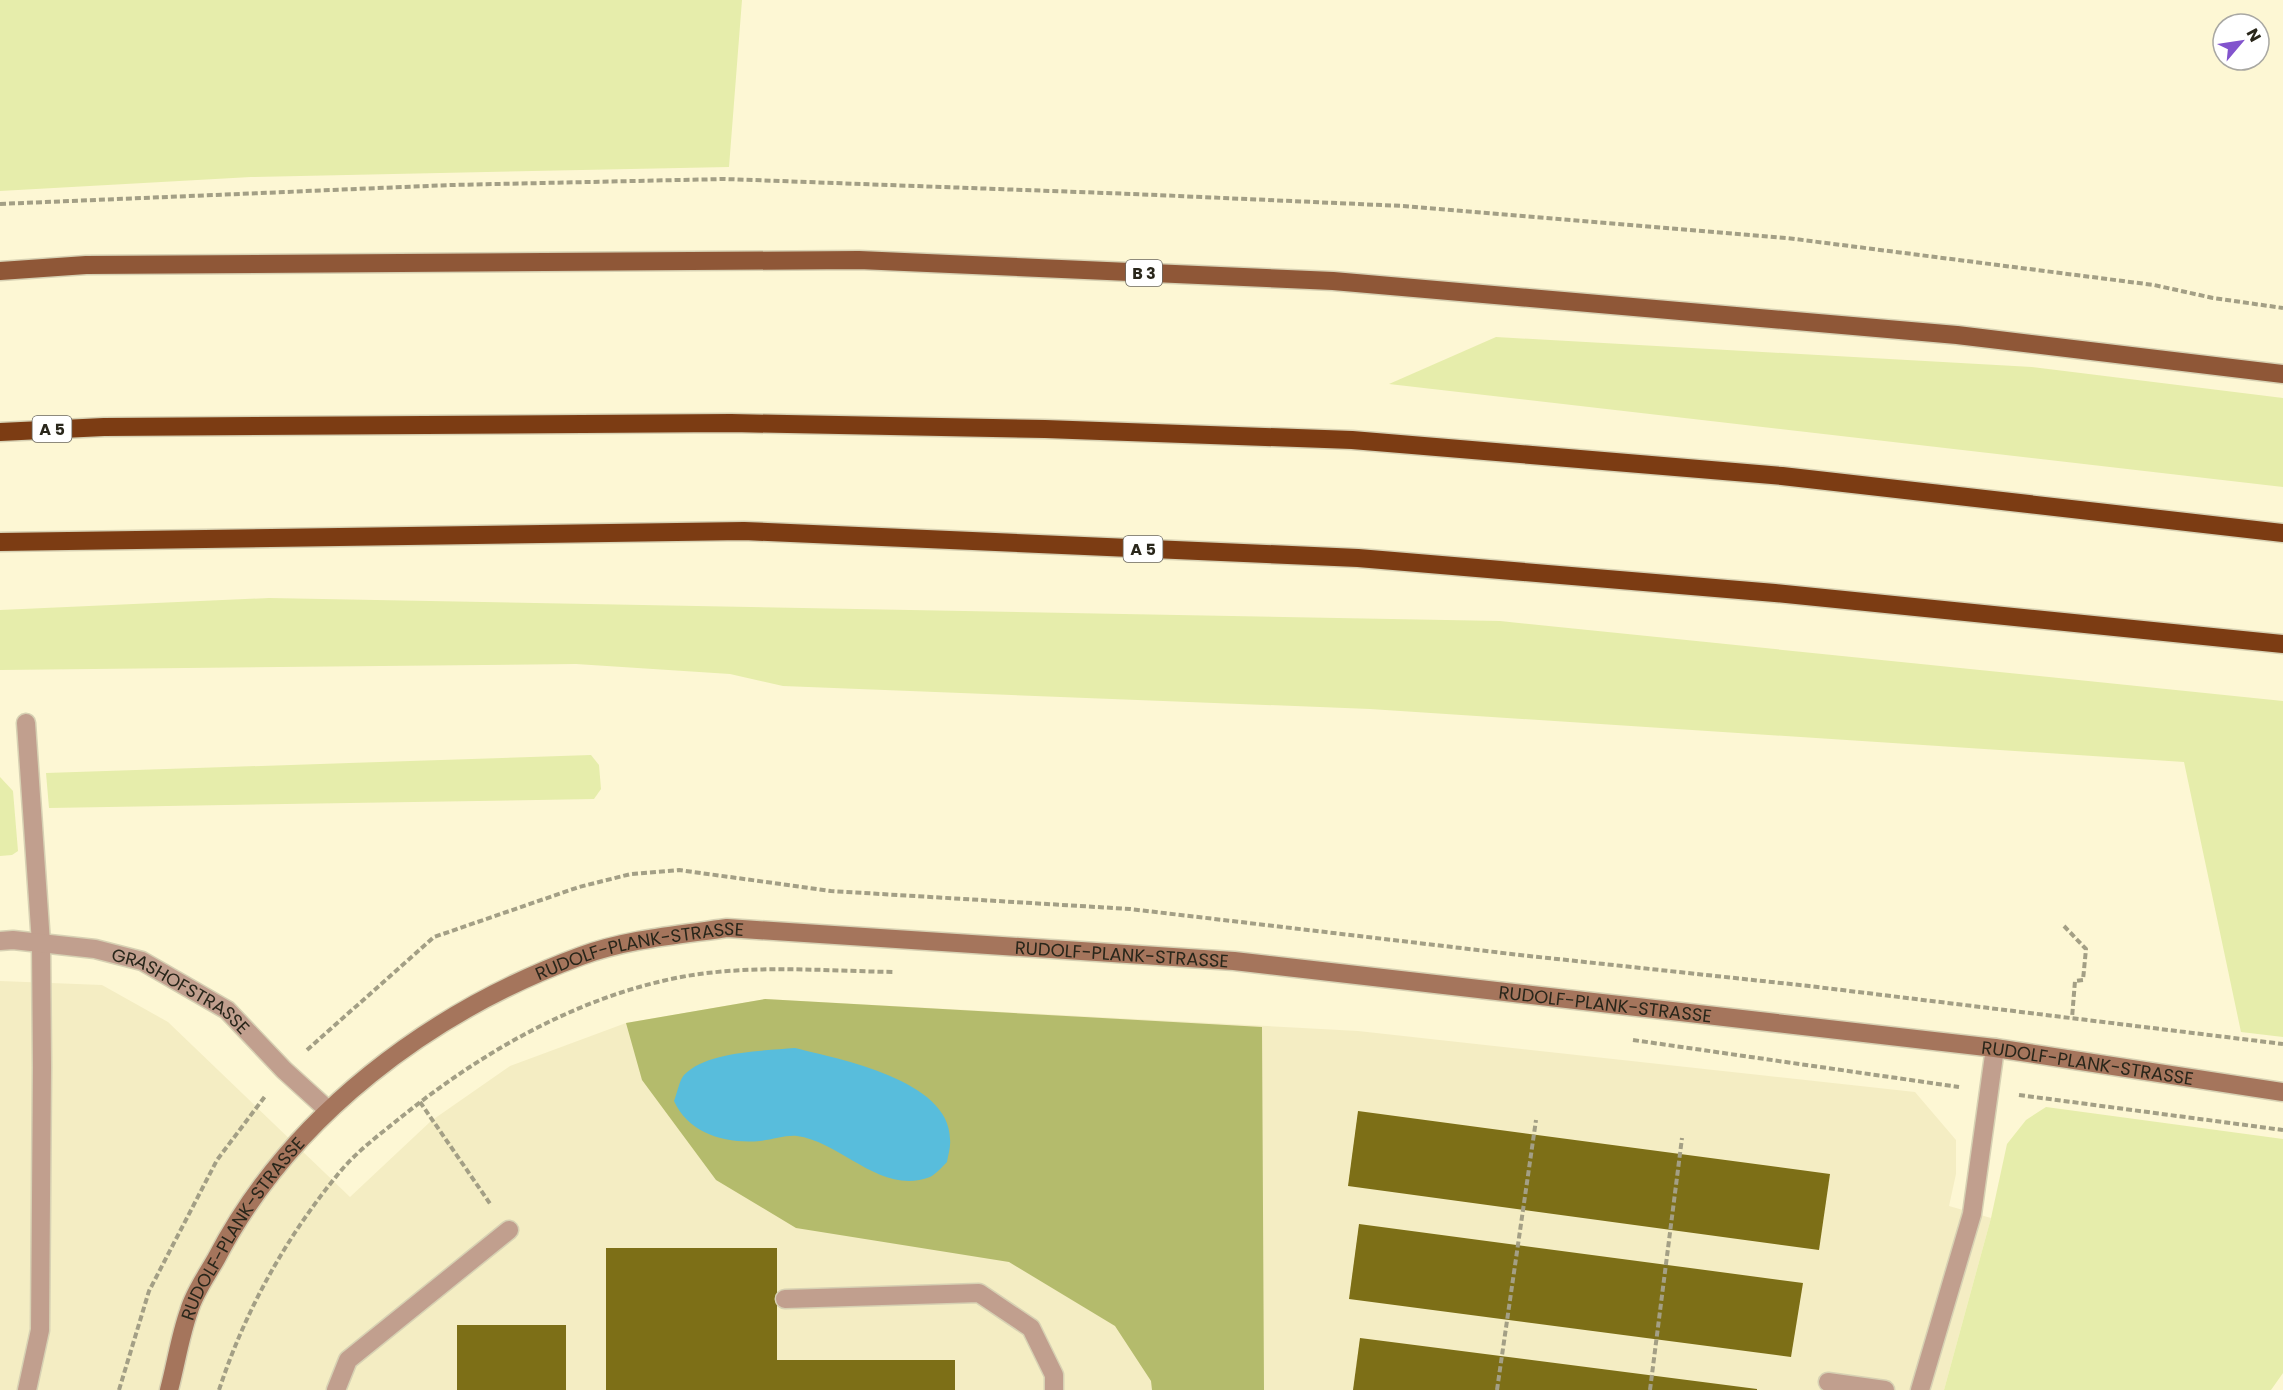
<svg xmlns="http://www.w3.org/2000/svg" width="2283" height="1390" viewBox="0 0 2283 1390" font-family="Poppins,sans-serif">
	<style>
		.built { fill: #f4edc3 }
		.green { fill: #e6edab }
		.forest { fill: #b4bb6c }
		.water { fill: #58bddc }
		.building { fill: #7d6f17 }
		.lines { fill: none; stroke-linecap: round; stroke-linejoin: round }
		.lane-casing { stroke: #d7d1b3; stroke-width: 21 }
		.street-casing { stroke: #d7d1b3; stroke-width: 21 }
		.secondary-casing { stroke: #d7d1b3; stroke-width: 21 }
		.primary-casing { stroke: #d7d1b3; stroke-width: 21 }
		.highway-casing { stroke: #d7d1b3; stroke-width: 21 }
		.path { stroke: #a39f85; stroke-width: 4; stroke-dasharray: 6 3; stroke-linecap: butt }
		.lane { stroke: #c19f8e; stroke-width: 18 }
		.street { stroke: #c19f8e; stroke-width: 18 }
		.secondary { stroke: #a5755c; stroke-width: 18 }
		.primary { stroke: #8f5737; stroke-width: 18 }
		.highway { stroke: #7c3c13; stroke-width: 18 }
		.labels { text-anchor: middle; dominant-baseline: central; stroke-width: 6; stroke-linejoin: round; paint-order: stroke }
		.shield { fill: #fff; stroke: #69675f; stroke-width: 1.5 }
		.shield-label { font-size: 16px; font-weight: bold; fill: #29261a }
		.street-label { font-size: 18px; fill: #29261a; stroke: #fff }
	</style>
	<rect width="100%" height="100%" fill="#fdf7d4"/>
	<polygon class="built" points="0,981 102,985 168,1022 350,1197 431,1121 510,1066 626,1023 765,999 1358,1031 1915,1092 1956,1140 1956,1174 1949,1206 1991,1218 1944,1390 0,1390"/>
	<g class="green">
		<polygon points="0,0 742,0 729,167 251,177 0,191"/>
		<polygon points="1496,337 2032,367 2283,398 2283,487 1389,384"/>
		<polygon points="269,598 1500,621 2283,701 2283,1037 2241,1032 2184,762 1370,709 783,686 730,674 576,664 0,670 0,610"/>
		<polygon points="591,755 599,765 601,789 594,799 49,808 46,773"/>
		<polygon points="0,777 13,791 18,851 12,855 0,856"/>
		<polygon points="2046,1107 2283,1139 2283,1373 2271,1390 1944,1390 1991,1218 2007,1144 2026,1120"/>
	</g>
	<polygon class="forest" points="765,999 1262,1027 1264,1390 1152,1390 1151,1381 1115,1326 1009,1262 796,1228 716,1180 642,1080 626,1023"/>
	<path class="water" d="M795,1048c44,11 155,32 155,91 1,8 -2,16 -3,23 -5,5 -11,12 -17,15 -49,19 -88,-35 -133,-41 -12,-1 -25,4 -37,5 -34,3 -71,-7 -86,-40 3,-7 5,-20 10,-26 23,-24 79,-24 111,-27z"/>
	<g class="building">
		<polygon points="1358,1111 1830,1174 1819,1250 1348,1186"/>
		<polygon points="1359,1224 1803,1283 1791,1357 1349,1299"/>
		<polygon points="606,1248 777,1248 777,1360 955,1360 955,1390 606,1390"/>
		<rect x="457" y="1325" width="109" height="65"/>
		<polygon points="1360,1338 1757,1389 1757,1390 1353,1390"/>
	</g>
	<g class="lines">
		<g class="lane-casing">
			<g id="lane">
				<polyline points="26,723 41,943 42,1067 40,1330 27,1390"/>
				<polyline points="785,1299 979,1293 1031,1328 1054,1375 1054,1390"/>
				<polyline points="1828,1382 1885,1390"/>
				<polyline points="336,1390 348,1360 509,1230"/>
				<polyline points="1920,1390 1972,1214 1995,1048"/>
			</g>
		</g>
		<g class="street-casing">
			<g id="street">
				<path id="s1" d="M0,941l13,-1 82,9 47,12 85,49 57,60 44,40"/>
			</g>
		</g>
		<g class="secondary-casing">
			<g id="secondary">
				<path id="s2" d="M169,1390c7,-26 11,-54 20,-79 5,-18 18,-36 27,-52 74,-143 215,-248 365,-303 46,-17 97,-21 146,-28l507,33 761,87 288,44"/>
			</g>
		</g>
		<g class="primary-casing">
			<polyline id="primary" points="0,271 86,265 859,260 1333,281 1957,335 2283,374"/>
		</g>
		<g class="highway-casing">
			<g id="highway">
				<polyline points="0,432 104,427 731,423 1045,429 1352,440 1782,476 2283,533"/>
				<polyline points="0,542 744,531 1358,558 1775,593 2283,644"/>
			</g>
		</g>
		<g class="path">
			<polyline points="0,204 451,185 725,179 1133,194 1403,206 1787,238 2154,285 2213,298 2283,308"/>
			<polyline points="2064,926 2086,949 2083,980 2075,981 2072,1018"/>
			<polyline points="1633,1040 1959,1087"/>
			<polyline points="307,1050 434,937 579,887 631,874 679,870 831,891 1130,909 1520,955 1809,986 2283,1044"/>
			<polyline points="2019,1095 2283,1130"/>
			<polyline points="420,1102 491,1205"/>
			<polyline points="119,1390 149,1291 217,1160 266,1095"/>
			<path d="M219,1390c26,-79 67,-153 120,-217 17,-21 40,-38 61,-55 82,-66 177,-121 281,-141 70,-13 143,-6 214,-5"/>
			<polyline points="1497,1390 1536,1120"/>
			<polyline points="1650,1390 1682,1138"/>
		</g>
		<use href="#lane" class="lane"/>
		<use href="#street" class="street"/>
		<use href="#secondary" class="secondary"/>
		<use href="#primary" class="primary"/>
		<use href="#highway" class="highway"/>
	</g>
	<g class="labels">
		<g class="shield">
			<rect x="1126" y="260" width="36" height="26" rx="4.5"/>
			<rect x="32.5" y="416" width="39" height="26" rx="4.5"/>
			<rect x="1123.5" y="536" width="39" height="26" rx="4.5"/>
		</g>
		<g class="shield-label">
			<text x="1144" y="273">B 3</text>
			<text x="52" y="429">A 5</text>
			<text x="1143" y="549">A 5</text>
		</g>
		<g class="street-label">
			<text stroke="none"><textPath href="#s2" startOffset="1170">RUDOLF-PLANK-STRASSE</textPath></text>
			<text stroke="none"><textPath href="#s2" startOffset="684">RUDOLF-PLANK-STRASSE</textPath></text>
			<text stroke="none"><textPath href="#s1" startOffset="192">GRASHOFSTRASSE</textPath></text>
			<text stroke="none"><textPath href="#s2" startOffset="1656">RUDOLF-PLANK-STRASSE</textPath></text>
			<text stroke="none"><textPath href="#s2" startOffset="2142">RUDOLF-PLANK-STRASSE</textPath></text>
			<text stroke="none"><textPath href="#s2" startOffset="180">RUDOLF-PLANK-STRASSE</textPath></text>
		</g>
	</g>
	<g transform="translate(2241 42) rotate(61)"><circle r="28" fill="#ffffff" stroke="#a9a8a3" stroke-width="1.5"/>
	<path d="M0-4.5L10 22L0 15L-10 22Z" fill="#8254cd"/>
	<text y="-9" font-size="16" font-weight="bold" text-anchor="middle" fill="#29261a">N</text>
	</g>
</svg>
